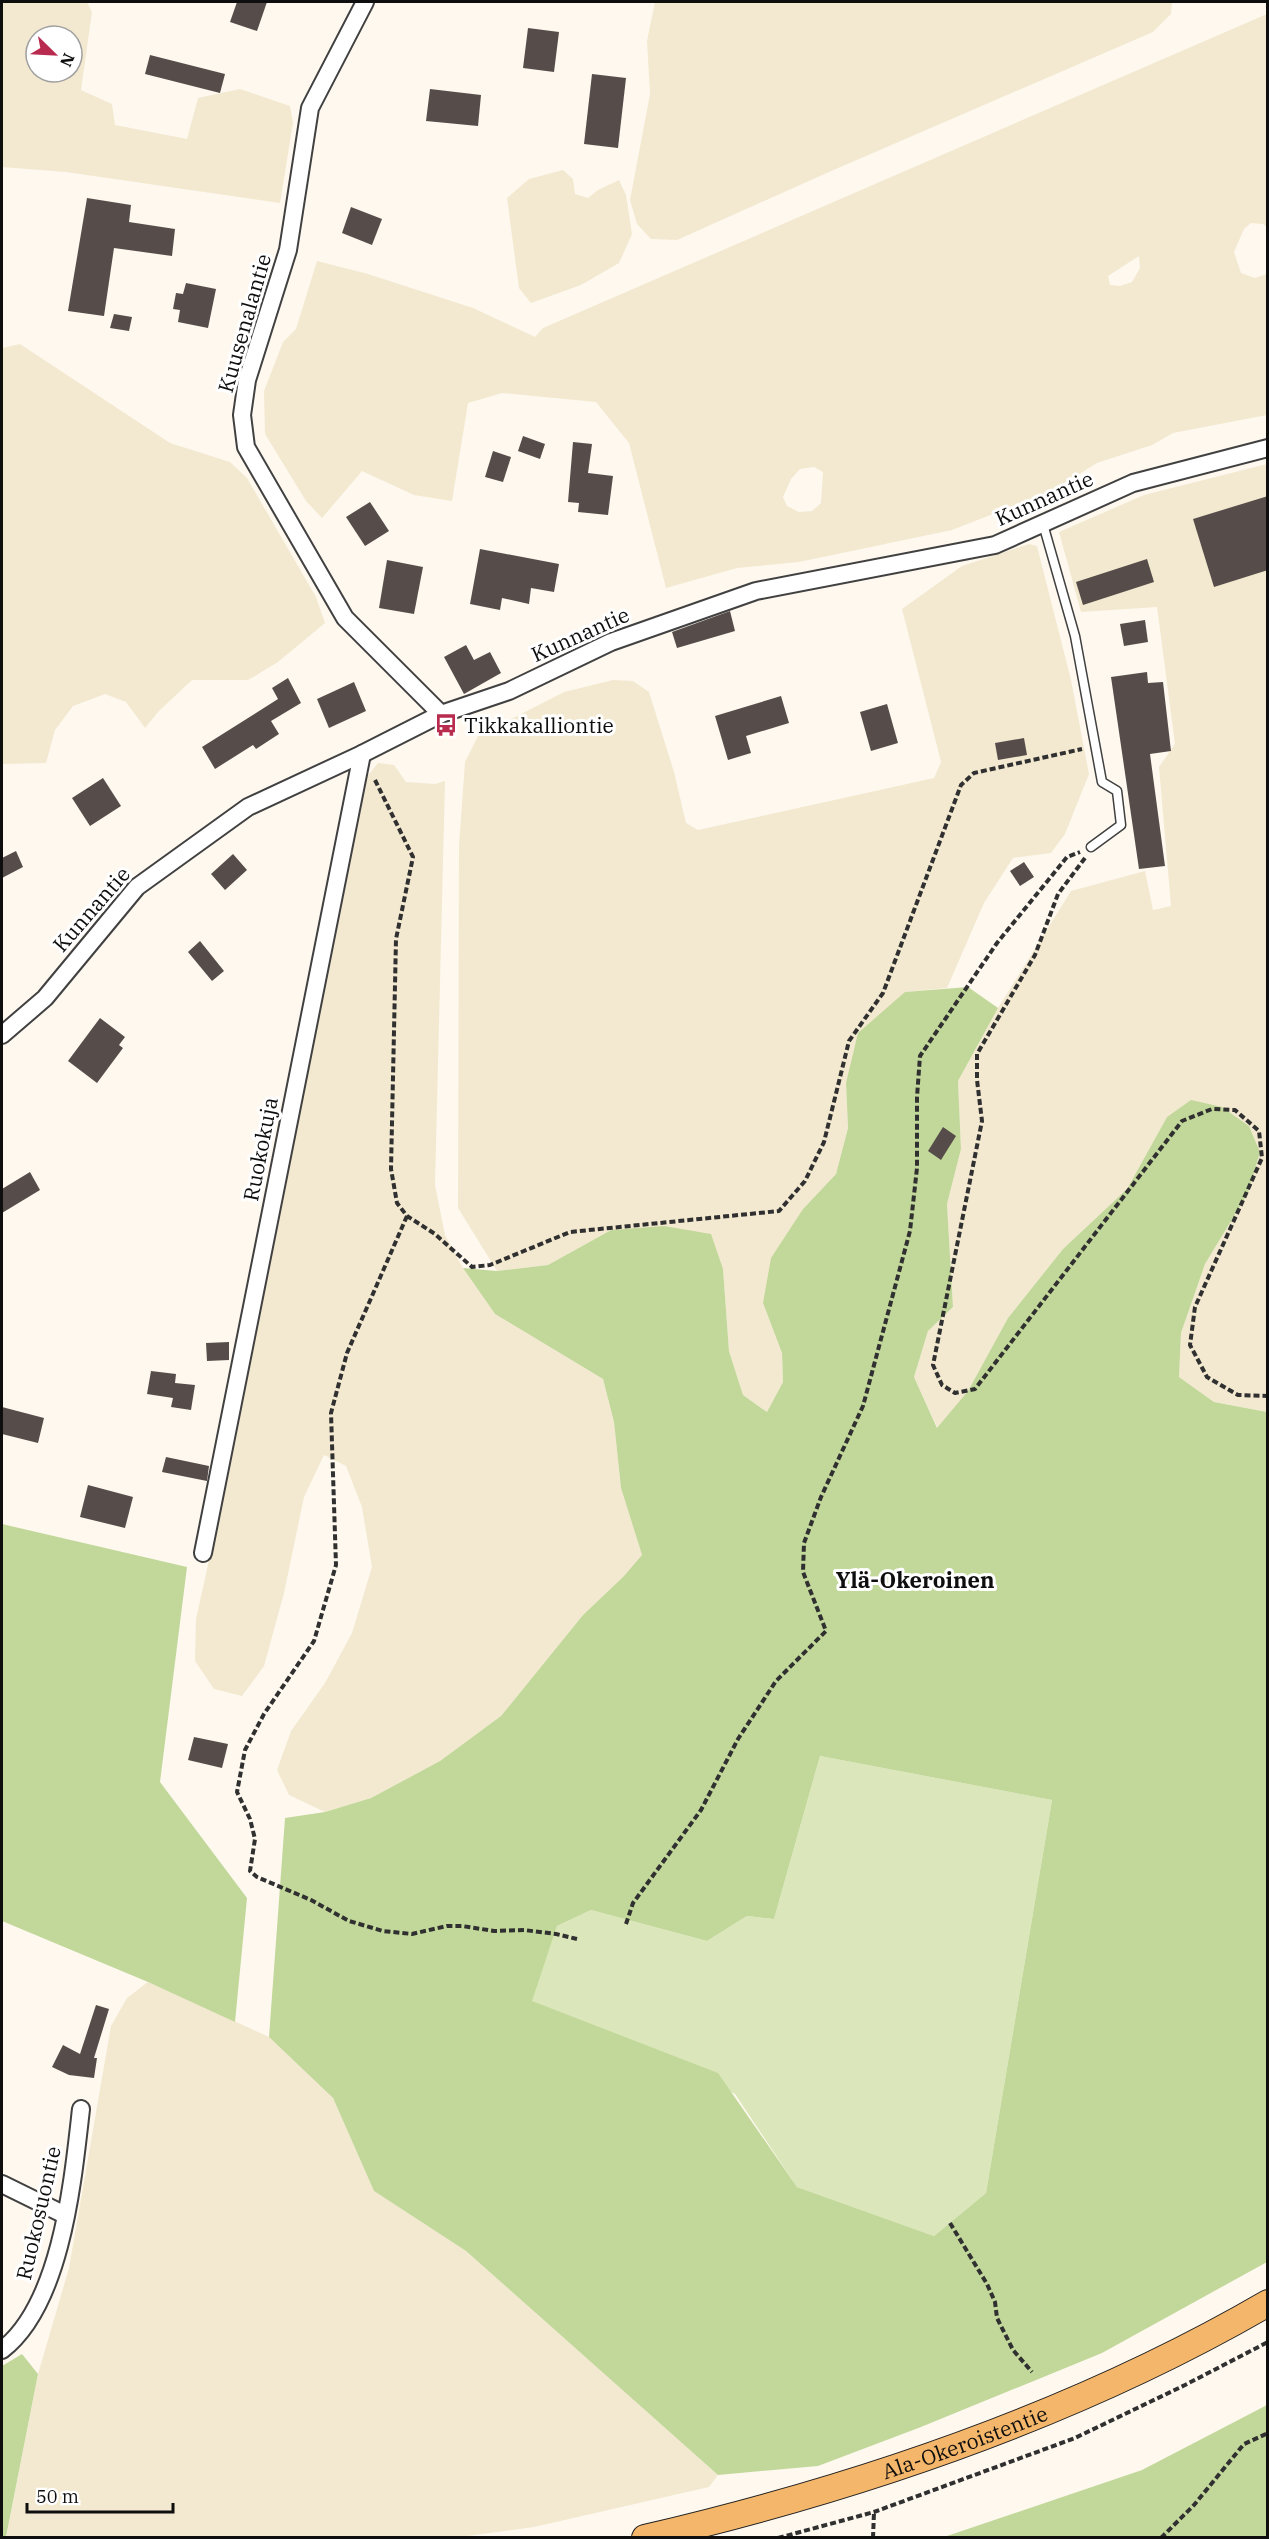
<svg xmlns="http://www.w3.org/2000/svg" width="1269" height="2539" viewBox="0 0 1269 2539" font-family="'IBM Plex Serif',serif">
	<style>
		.farmland { fill: #f3e9d0; fill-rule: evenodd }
		.green { fill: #dbe7ba }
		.forest { fill: #c2d89a; fill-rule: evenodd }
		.building { fill: #564d4a }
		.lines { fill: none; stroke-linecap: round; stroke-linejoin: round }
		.service-casing { stroke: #414141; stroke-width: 11 }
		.minor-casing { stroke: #414141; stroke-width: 20 }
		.primary-casing { stroke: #1f1f1f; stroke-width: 28 }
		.path { stroke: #303030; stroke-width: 4; stroke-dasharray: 6 3; stroke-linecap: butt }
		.service { stroke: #fff; stroke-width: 8 }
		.minor { stroke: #fff; stroke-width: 16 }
		.primary { stroke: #f3b66a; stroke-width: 26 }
		.labels { text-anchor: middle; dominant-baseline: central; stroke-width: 6; stroke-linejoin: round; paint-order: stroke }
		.street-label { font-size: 21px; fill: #0e0e0e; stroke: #fff }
		.poi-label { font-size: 21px; fill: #0e0e0e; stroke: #fff; text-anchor: start }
		.neighbourhood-label { font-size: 22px; font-weight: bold; fill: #0e0e0e; stroke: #fff }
	</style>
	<rect width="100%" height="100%" fill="#fef8ef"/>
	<g class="farmland">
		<path d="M2,2h85l5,10 -11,78 31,14 3,21 72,14 11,-41 42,-9 50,17 3,17 -13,80 -214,-31 -64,-5zM36,36h36v36h-36z"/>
		<polygon points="655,2 1172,2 1171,14 1153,32 829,172 677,240 651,239 637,224 630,200 650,94 647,41"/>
		<path d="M1267,14v213l-4,-3 -12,-1 -7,6 -10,23 7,21 14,5 12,-4v141l-94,18 -21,12 -55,18 -45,28 -100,39 -153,32 -62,6 -71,20 -37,-145 -33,-41 -94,-9 -34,10 -16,98 -38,-6 -52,-24 -40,47 -16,-17 -41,-67 -1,-43 19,-49 13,-13 21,-68 51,13 105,34 62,29 8,-9zM1139,256l1,12 -8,14 -12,4 -10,-1 -2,-9zM814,467l9,5 -2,31 -9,8 -13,1 -12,-6 -4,-9 8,-18 9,-10z"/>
		<polygon points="563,170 573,179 575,194 588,198 598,190 619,180 626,195 632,234 619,263 581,285 531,303 519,288 507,198 529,179"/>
		<polygon points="20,344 170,443 230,462 247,478 316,597 325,623 278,662 248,680 192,680 159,711 145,728 126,702 105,694 73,706 55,730 46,763 2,764 2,348"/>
		<polygon points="1267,464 1267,1412 1214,1402 1179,1377 1181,1333 1205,1264 1248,1193 1260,1152 1249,1126 1222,1107 1167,1117 1127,1189 1063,1249 1008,1318 968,1391 938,1429 914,1377 928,1331 953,1307 947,1204 961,1149 958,1081 998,1008 1071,891 1145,871 1153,910 1171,906 1159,767 1175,744 1157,607 1081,612 1059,532 1144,495"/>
		<polygon points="1029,544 1037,546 1071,680 1089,774 1065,834 1051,853 1013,858 984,903 947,988 905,992 846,1083 848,1128 836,1174 803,1209 763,1303 782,1353 783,1382 767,1412 743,1395 729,1351 723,1269 611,1230 548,1265 497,1271 458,1208 459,845 465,762 478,736 564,692 613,680 633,681 649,692 674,772 686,823 698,830 934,778 941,762 902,609 962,566"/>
		<polygon points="378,763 394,765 406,782 435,784 445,781 435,1185 445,1235 463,1268 495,1314 603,1379 614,1422 621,1488 642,1555 623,1577 583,1615 501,1716 440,1761 371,1798 325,1812 289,1795 277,1770 291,1731 325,1683 352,1633 372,1567 362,1507 346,1466 324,1455 304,1497 284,1593 264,1666 242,1696 214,1689 195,1661 196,1619 236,1438 351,843 366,778"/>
		<polygon points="148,1982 269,2037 333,2098 374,2191 466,2251 718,2475 709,2487 534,2527 460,2537 6,2538 38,2374 69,2268 111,2026 127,1998"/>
	</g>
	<polygon class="green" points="820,1756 1052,1800 986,2193 934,2236 797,2187 735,2094 531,2001 557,1926 591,1910 707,1941 747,1916 774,1919"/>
	<g class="forest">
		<path d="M968,987l30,21 -40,73 3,68 -14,55 6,103 -25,24 -14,46 23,51 31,-37 40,-73 55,-69 64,-60 40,-72 24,-17 31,7 27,19 11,26 -12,41 -43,71 -24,69 -2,44 35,25 53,10v850l-165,91 -181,74 -103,39 -100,9 -252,-224 -92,-60 -41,-93 -64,-61 16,-219 40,-6 46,-14 69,-37 61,-45 82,-101 40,-38 19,-22 -21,-67 -7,-66 -11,-43 -108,-65 -32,-46 34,3 51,-6 63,-35 53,-4 47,8 12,35 6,82 14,44 24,17 16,-30 -1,-29 -19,-50 8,-45 32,-49 33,-35 12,-46 -2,-45 12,-50 47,-41zM820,1756l232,44 -66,393 -52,43 -137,-49 -79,-114 -186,-72 25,-75 34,-16 116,31 40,-25 27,3z"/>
		<polygon points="2,1524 187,1567 160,1782 247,1898 235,2022 148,1982 2,1921"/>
		<polygon points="22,2354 38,2374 6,2537 2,2537 2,2366"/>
		<polygon points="1267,2405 1267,2537 944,2537 1142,2470"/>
	</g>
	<g class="building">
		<polygon points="237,2 267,2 257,31 230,22"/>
		<polygon points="528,28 559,32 554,72 523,68"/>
		<polygon points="150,55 225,74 220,93 145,74"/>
		<polygon points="592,74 626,78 618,148 584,144"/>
		<polygon points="430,89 481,95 478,126 426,121"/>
		<polygon points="87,198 131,205 129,222 175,229 172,256 114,248 104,316 68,311"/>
		<polygon points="351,207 382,219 372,245 342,233"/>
		<polygon points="186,283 216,289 208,328 178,322 180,310 173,309 176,293 183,294"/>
		<polygon points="114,314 132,317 129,331 110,328"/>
		<polygon points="523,436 545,444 540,459 518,451"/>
		<polygon points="573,442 592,444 588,473 613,476 608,515 578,512 579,503 568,502"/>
		<polygon points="493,451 511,457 503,482 485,477"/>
		<polygon points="1268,496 1268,570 1214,587 1193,519"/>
		<polygon points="370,502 389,531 365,546 346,517"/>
		<polygon points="480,549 559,564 554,592 531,588 529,604 502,598 500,610 470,604"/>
		<polygon points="1147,559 1154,582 1083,605 1076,582"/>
		<polygon points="387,560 423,567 414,614 379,608"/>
		<polygon points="730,611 735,631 677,648 672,632"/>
		<polygon points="1145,620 1148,642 1124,646 1120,624"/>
		<polygon points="466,645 474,660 490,652 501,673 464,694 444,657"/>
		<polygon points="1147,672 1148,683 1163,682 1171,751 1150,754 1165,866 1139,869 1111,677"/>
		<polygon points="288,678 301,703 271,721 279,734 256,749 253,745 215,769 202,747 278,699 272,688"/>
		<polygon points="354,682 366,711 329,728 317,699"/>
		<polygon points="781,696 789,723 746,736 751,753 728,760 715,716"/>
		<polygon points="887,704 898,743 871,751 860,712"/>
		<polygon points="1024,738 1027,755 998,760 995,743"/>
		<polygon points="103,778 121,806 90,826 72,798"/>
		<polygon points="16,851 23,867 2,878 2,858"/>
		<polygon points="233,854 247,870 225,890 211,874"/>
		<polygon points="1024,862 1034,877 1020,886 1010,871"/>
		<polygon points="200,941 224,971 212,981 188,952"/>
		<polygon points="100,1018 125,1037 119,1045 123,1048 97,1083 68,1061"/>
		<polygon points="943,1127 956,1136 941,1160 928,1151"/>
		<polygon points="30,1172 40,1190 2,1213 2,1189"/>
		<polygon points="229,1342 229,1360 207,1361 206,1343"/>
		<polygon points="151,1371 176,1374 175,1383 195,1385 191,1410 171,1407 173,1398 147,1394"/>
		<polygon points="2,1407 44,1418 38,1443 2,1434"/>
		<polygon points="166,1457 209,1466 207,1481 162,1472"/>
		<polygon points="88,1485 133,1497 125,1528 80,1517"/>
		<polygon points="194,1737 228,1744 222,1768 188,1760"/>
		<polygon points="96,2005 109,2009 94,2058 97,2058 94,2078 69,2075 52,2067 63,2045 80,2054"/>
	</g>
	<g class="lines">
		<g class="service-casing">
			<polyline id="service" points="1043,524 1075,636 1102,782 1117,791 1121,825 1091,847"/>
		</g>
		<g class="minor-casing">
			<g id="minor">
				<polyline points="365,2 310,108 288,250 247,380 242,415 246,447 345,618 441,714"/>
				<polyline points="2,1035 45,998 137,887 248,807 362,754 441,714 509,691 611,642 756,591 995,545 1133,483 1268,448"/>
				<polyline points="203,1553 362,754"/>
				<polyline points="2,2184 65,2215"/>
				<path d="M2,2350c60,-46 71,-171 79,-241"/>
			</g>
		</g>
		<g class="primary-casing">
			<g id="primary">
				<path id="s1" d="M645,2538c214,-50 432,-124 623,-235"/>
			</g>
		</g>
		<g class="path">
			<polyline points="375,780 413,857 396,939 391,1169 397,1203 407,1216 435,1234 472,1267 490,1265 570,1232 779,1211 805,1181 824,1142 849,1041 883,993 961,785 974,773 1082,749"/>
			<polyline points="1085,858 1058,894 1035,955 977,1054 977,1080 982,1121 933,1365 942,1385 955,1393 975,1389 1182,1121 1212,1109 1235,1110 1259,1131 1262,1158 1195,1307 1190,1345 1207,1377 1238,1395 1268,1396"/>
			<polyline points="407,1216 347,1353 331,1413 336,1565 314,1641 264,1714 245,1750 237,1792 250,1819 255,1839 250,1871 257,1877 311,1900 349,1921 383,1931 412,1934 447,1926 462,1926 494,1931 524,1930 556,1934 577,1939"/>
			<polyline points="626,1924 633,1903 701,1810 738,1739 776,1681 826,1631 803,1572 804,1543 821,1497 863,1406 910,1231 917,1168 917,1097 920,1056 997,943 1067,857 1080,852"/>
			<polyline points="950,2223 987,2284 995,2302 997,2318 1013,2350 1032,2372"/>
			<polyline points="778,2538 874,2512 1075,2438 1185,2385 1268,2342"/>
			<polyline points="873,2538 874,2512"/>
			<polyline points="1161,2538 1194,2505 1244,2444 1268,2433"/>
		</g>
		<use href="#service" class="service"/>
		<use href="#minor" class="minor"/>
		<use href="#primary" class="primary"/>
	</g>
	<defs>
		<g id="bus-bare" transform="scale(1.8)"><path d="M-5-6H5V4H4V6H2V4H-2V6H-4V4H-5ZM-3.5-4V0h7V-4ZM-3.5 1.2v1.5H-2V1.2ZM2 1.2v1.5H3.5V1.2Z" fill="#b82b4e" stroke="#fff" stroke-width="2.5" paint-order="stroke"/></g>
	</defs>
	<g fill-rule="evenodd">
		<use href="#bus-bare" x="446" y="725"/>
	</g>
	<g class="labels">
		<g class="street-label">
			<text transform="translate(244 323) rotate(-74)">Kuusenalantie</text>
			<text transform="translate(1044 498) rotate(-24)">Kunnantie</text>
			<text transform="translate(580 634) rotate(-24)">Kunnantie</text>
			<text transform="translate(91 909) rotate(-49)">Kunnantie</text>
			<text transform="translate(260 1149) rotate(-79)">Ruokokuja</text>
			<text transform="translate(38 2213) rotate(-77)">Ruokosuontie</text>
			<text stroke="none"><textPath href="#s1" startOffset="334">Ala-Okeroistentie</textPath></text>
		</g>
		<g class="poi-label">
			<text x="464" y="725">Tikkakalliontie</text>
		</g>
		<g class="neighbourhood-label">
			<text x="915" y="1579">Ylä-Okeroinen</text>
		</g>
	</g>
	<rect width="1269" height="2539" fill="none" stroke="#0e0e0e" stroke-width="6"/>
	<g transform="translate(54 54) rotate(114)"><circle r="28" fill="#ffffff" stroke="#9f9f9f" stroke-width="1.5"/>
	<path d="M0-4.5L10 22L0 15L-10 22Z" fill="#b82b4e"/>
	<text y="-9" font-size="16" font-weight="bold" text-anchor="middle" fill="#0e0e0e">N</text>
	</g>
	<path d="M27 2503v9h146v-9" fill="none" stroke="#0e0e0e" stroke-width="3"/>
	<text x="36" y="2503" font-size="18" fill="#0e0e0e" stroke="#ffffff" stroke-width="4.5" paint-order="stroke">50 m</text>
</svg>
